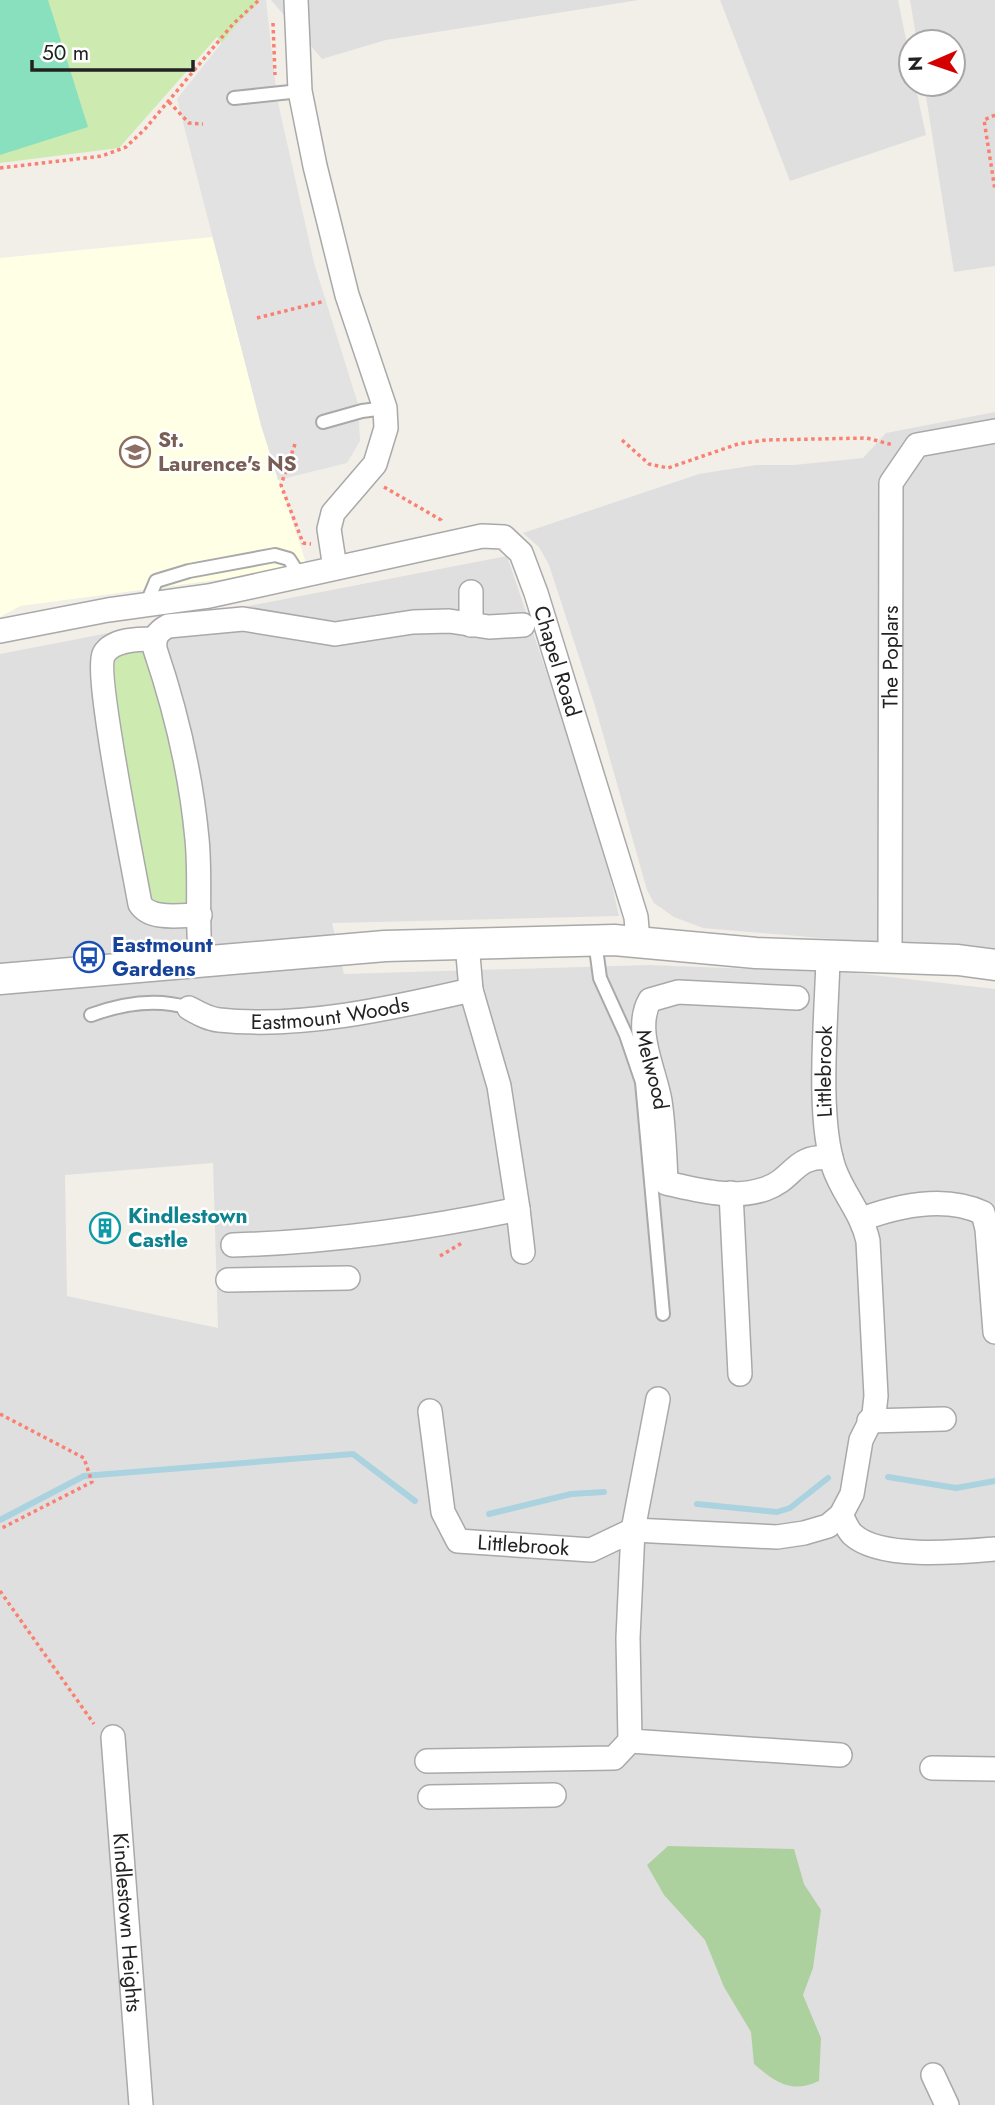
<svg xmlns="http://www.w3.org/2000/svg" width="995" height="2105" viewBox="0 0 995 2105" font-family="Jost,sans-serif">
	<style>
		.residential { fill: #e0dfdf; fill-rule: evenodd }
		.education { fill: #ffffe5 }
		.grass { fill: #cdebb0 }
		.forest { fill: #add19e }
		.pitch { fill: #88e0be }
		.parking { fill: #e2e2e2 }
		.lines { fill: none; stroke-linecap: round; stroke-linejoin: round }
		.stream { stroke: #aad3df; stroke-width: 6 }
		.service-casing { stroke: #a9a9a9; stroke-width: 16 }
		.minor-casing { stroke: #a9a9a9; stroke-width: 26 }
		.tertiary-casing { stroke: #a9a9a9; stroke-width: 33 }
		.path { stroke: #fa8072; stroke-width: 3.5; stroke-dasharray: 3.5 3.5; stroke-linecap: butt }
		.service { stroke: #fff; stroke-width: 12 }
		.minor { stroke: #fff; stroke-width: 23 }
		.tertiary { stroke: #fff; stroke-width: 30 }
		.labels { text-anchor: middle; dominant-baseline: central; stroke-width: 5; stroke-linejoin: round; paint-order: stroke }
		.education-label { font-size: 21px; font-weight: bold; fill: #785e54; stroke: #fff; text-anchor: start }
		.street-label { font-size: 21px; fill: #222; stroke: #fff }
		.transit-label { font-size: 21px; font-weight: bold; fill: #164399; stroke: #fff; text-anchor: start }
		.culture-label { font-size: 21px; font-weight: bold; fill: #0d838f; stroke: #fff; text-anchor: start }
	</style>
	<rect width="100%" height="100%" fill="#f2efe9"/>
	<g class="residential">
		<polygon points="271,0 639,0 386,40 322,59"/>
		<polygon points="720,0 898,0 911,64 911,84 915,84 926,135 790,181"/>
		<polygon points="910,0 995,0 995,266 954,272 924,84 953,84 953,42 917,42"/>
		<polygon points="995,412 995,953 703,928 674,917 654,903 647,890 595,706 549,565 539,547 523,533 699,474 756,465 794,465 863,458 886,433"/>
		<path d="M507,556l91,268 21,92 -287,7 12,51 305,-9 206,8 140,16v1116h-995v-1451zM213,1163l5,165 -151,-32 -2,-121z"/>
	</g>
	<polygon class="education" points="213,237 261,425 306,563 231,578 20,606 0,617 0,258"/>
	<g class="grass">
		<polygon points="0,0 261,0 222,44 217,37 119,148 0,163"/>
		<polygon points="125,648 149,650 184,788 190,904 158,905 153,901 135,824 111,666 114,654"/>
	</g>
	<path class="forest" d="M668,1846l126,3 10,35 17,26 -8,58 -10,27 18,43 -2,43c-28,13 -44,1 -65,-17l-3,-32 -27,-45 -19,-47 -41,-45 -17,-30z"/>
	<polygon class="pitch" points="0,0 48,0 88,127 0,155"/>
	<polygon class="parking" points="261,0 266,0 277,98 314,263 358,404 360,441 347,463 278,480 261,425 177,99 235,26"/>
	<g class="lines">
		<g class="stream">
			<polyline points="888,1477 956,1488 995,1481"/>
			<polyline points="697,1504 777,1512 790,1508 828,1478"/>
			<polyline points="489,1514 571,1494 604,1492"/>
			<polyline points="0,1520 84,1476 353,1454 415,1501"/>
		</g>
		<g class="service-casing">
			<g id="service">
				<polyline points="234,98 300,91"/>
				<polyline points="323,422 362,411 385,408"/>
				<polyline points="146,605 156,581 189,571 275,555 289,559 300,576"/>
				<polyline points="595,941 600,978 626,1035 642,1082 663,1314"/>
				<path d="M91,1015c30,-11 66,-17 98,-7"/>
			</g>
		</g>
		<g class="minor-casing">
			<g id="minor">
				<polyline points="296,0 300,91 315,166 347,295 385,408 386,428 375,464 333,513 329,529 335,568"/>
				<polyline points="471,592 471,625"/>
				<path id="s1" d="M0,631l108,-21 101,-14 273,-60 22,1 17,16 15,40 100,324 2,24"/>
				<path d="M154,639c-15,0 -41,0 -50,15 -10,18 30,216 36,250 11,17 41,11 60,11"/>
				<polyline points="467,943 471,990 499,1086 518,1209"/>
				<path id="s2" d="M890,958l1,-475 26,-38 78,-14"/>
				<path d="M201,963c-5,-41 0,-83 -4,-124 -6,-65 -21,-128 -42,-190 -1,-12 2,-17 13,-23l75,-7 92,15 78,-12 36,-1 40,6 34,-2"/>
				<path id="s3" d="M797,998l-119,-6 -28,8c-17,29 5,71 10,101 4,27 5,55 6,82 32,7 67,17 99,6 30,-10 28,-35 66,-31"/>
				<path id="s4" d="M189,1008c9,5 19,11 30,12 81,9 174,-12 252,-30"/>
				<polyline points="731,1193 740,1374"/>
				<path d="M862,1219c38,-14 83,-24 121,-6l4,16 8,103"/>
				<path d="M233,1245c97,-3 190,-16 285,-36l5,43"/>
				<polyline points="228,1280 348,1278"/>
				<polyline points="658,1399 633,1530 628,1638 630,1741 840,1755"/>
				<path id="s5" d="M430,1411l13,101 15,29 133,9 42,-20 144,7 27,-4 24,-7 13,-11 11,-21 9,-54 13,-26 2,-18 -8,-155c-6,-28 -25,-47 -34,-73 -18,-52 -7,-155 -6,-211"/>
				<polyline points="869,1421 944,1419"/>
				<path d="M841,1515c3,5 6,14 11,19 27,26 108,18 143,15"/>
				<path id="s6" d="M113,1737l28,368"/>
				<polyline points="427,1761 614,1758 630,1741"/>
				<polyline points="932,1768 995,1769"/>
				<polyline points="430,1797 554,1795"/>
				<polyline points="933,2075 947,2105"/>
			</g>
		</g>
		<g class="tertiary-casing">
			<polyline id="tertiary" points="0,979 385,946 614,940 756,953 958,960 995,965"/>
		</g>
		<g class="path">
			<polyline points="273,23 275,75"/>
			<polyline points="169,102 189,123 203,124"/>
			<polyline points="995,115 984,120 995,190"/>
			<polyline points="0,168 102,156 126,147 145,129 233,24 259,0"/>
			<polyline points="257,318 325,301"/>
			<polyline points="622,440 649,464 668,468 738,444 766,440 867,438 893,445"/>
			<polyline points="295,444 281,485 303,543 311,544"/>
			<polyline points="384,487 441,520 442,523"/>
			<polyline points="440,1256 462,1243"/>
			<polyline points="0,1414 84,1458 92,1482 0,1529"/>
			<polyline points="0,1591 94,1724"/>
		</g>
		<use href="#service" class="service"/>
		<use href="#minor" class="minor"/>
		<use href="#tertiary" class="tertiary"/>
	</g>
	<defs>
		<g id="school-ring" transform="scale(1.575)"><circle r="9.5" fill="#fff" stroke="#8d6e63" stroke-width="1.5"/><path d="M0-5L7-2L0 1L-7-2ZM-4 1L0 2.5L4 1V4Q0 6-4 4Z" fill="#8d6e63"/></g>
		<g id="bus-ring" transform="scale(1.575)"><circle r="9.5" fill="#fff" stroke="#1a4fb4" stroke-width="1.5"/><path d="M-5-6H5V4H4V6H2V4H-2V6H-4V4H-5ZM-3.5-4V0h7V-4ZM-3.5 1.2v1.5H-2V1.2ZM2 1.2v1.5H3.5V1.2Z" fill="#1a4fb4"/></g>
		<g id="building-ring" transform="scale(1.575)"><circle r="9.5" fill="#fff" stroke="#0f9aa8" stroke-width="1.5"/><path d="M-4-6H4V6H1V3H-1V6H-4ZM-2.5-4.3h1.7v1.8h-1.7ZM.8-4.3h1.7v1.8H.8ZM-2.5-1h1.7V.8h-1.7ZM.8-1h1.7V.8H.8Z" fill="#0f9aa8"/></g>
	</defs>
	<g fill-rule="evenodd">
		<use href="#school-ring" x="135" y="452"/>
		<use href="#bus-ring" x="89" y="957"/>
		<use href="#building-ring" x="105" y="1228"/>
	</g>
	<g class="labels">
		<g class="education-label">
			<text x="158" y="440">St.<tspan x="158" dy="24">Laurence's NS</tspan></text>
		</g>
		<g class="street-label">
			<text stroke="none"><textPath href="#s2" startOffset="301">The Poplars</textPath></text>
			<text stroke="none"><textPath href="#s1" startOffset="651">Chapel Road</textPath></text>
			<text stroke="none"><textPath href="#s4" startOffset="144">Eastmount Woods</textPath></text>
			<text stroke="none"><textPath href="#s3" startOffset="220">Melwood</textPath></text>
			<text stroke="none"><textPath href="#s5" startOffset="987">Littlebrook</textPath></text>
			<text stroke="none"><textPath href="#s5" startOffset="200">Littlebrook</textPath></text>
			<text stroke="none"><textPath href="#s6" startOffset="186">Kindlestown Heights</textPath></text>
		</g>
		<g class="transit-label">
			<text x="112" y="945">Eastmount<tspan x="112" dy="24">Gardens</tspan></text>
		</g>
		<g class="culture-label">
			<text x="128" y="1216">Kindlestown<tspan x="128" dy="24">Castle</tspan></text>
		</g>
	</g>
	<g transform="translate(932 63) rotate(268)"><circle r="33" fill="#ffffff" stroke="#a7a7a7" stroke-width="2"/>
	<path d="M0-5L12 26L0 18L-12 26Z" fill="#d40000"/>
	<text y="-10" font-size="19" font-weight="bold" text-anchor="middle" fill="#222222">N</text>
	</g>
	<path d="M32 60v10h161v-10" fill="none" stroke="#222222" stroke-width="3.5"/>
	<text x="42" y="60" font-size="21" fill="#222222" stroke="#ffffff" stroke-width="5" paint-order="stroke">50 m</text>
</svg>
